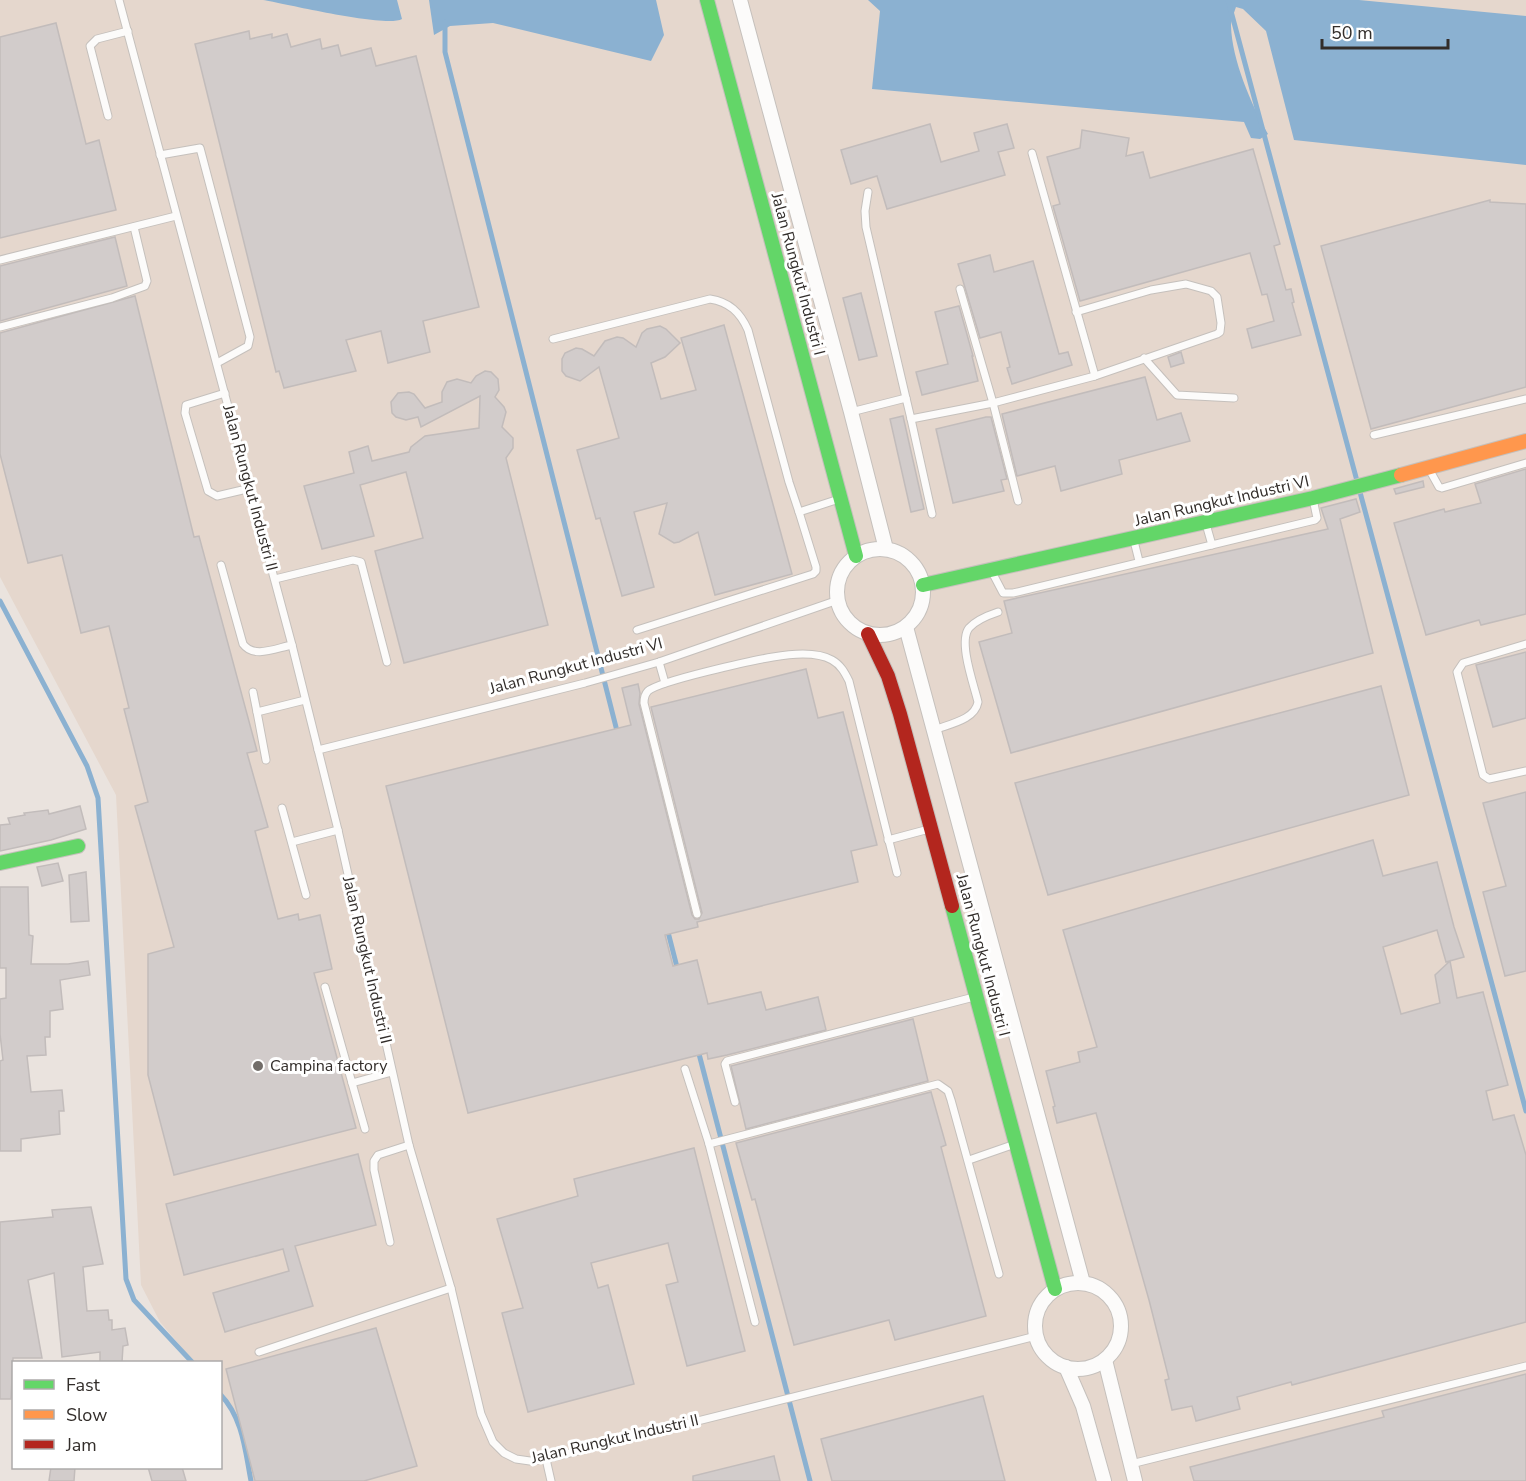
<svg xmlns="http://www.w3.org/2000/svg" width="1526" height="1481" viewBox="0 0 1526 1481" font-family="'Nunito Sans',sans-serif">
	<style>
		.built { fill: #e5d7cd }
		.water { fill: #8bb1d1 }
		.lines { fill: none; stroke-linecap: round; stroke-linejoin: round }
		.stream { stroke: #8bb1d1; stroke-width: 5 }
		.building { fill: #d2cccb; stroke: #c2bcbb; stroke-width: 1.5 }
		.lane-casing { stroke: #c5c0bc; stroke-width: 9 }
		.street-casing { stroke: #c5c0bc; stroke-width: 16 }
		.fast-casing { stroke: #c5c0bc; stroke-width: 16 }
		.slow-casing { stroke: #c5c0bc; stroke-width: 16 }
		.jam-casing { stroke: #c5c0bc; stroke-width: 16 }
		.lane { stroke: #fcfbfa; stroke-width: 7 }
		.street { stroke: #fcfbfa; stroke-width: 14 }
		.fast { stroke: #63d668; stroke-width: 14 }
		.slow { stroke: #ff974d; stroke-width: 14 }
		.jam { stroke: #b3261e; stroke-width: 14 }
		.poi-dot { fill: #726d69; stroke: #fff; stroke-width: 2 }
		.labels { text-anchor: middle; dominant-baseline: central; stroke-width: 6; stroke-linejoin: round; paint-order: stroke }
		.street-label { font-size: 16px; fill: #322d2a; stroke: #fff }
		.poi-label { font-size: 16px; fill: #322d2a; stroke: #fff; text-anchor: start }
	</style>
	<rect width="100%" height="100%" fill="#eae3de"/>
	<polygon class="built" points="0,0 1526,0 1526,1481 250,1481 236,1414 221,1395 220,1362 194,1362 160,1322 141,1285 116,795 0,577"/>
	<g class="water">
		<path d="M263,0h134l5,19c-16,9 -115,-15 -139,-19z"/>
		<polygon points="429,0 656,0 664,35 651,61 493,23 450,26 434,35"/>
		<path d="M868,0h491l167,16v149l-232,-25 -28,-109 -23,-22 -7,-2c-2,6 -5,13 -5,19 1,34 20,78 37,108l-8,5 -9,-1 -7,-16 -372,-33 8,-78z"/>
	</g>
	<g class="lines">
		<g class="stream">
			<polyline points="1228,0 1526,1111"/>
			<polyline points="445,22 445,52 618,735"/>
			<polyline points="0,601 87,766 98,798 126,1279 134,1300 192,1362"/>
			<polyline points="667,928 678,971"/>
			<polyline points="698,1050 810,1481"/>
			<path d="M220,1394c23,24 25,56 31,87"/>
		</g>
	</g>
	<g class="building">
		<polygon points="56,23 86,144 99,140 116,210 0,238 0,37"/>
		<polygon points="249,31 250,39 272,34 272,38 287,34 291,47 320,39 322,49 338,45 341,56 371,48 376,66 416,56 479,307 423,321 430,352 388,363 381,331 346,340 356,371 284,388 279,371 276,372 195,44"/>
		<polygon points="930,124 941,162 979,151 974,133 1007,124 1014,148 998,152 1005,175 887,209 877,176 851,184 841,150"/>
		<polygon points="1082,130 1129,138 1126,156 1143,152 1150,178 1253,149 1280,244 1274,246 1286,290 1291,289 1294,302 1292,303 1301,335 1252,348 1247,329 1274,321 1267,294 1262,295 1250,253 1080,301 1053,206 1060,204 1047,157 1080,148"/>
		<polygon points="1490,200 1490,202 1526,204 1526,387 1371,429 1321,246"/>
		<polygon points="115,237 127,286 0,321 0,266"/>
		<polygon points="990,255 994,272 1033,261 1059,354 1068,352 1072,365 1012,384 1007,368 1010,367 1001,332 980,338 958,264"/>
		<polygon points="861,293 877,356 859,360 843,298"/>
		<polygon points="135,296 194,537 199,536 257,751 247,753 268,827 255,831 278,919 298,914 299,920 320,915 332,969 314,973 356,1128 174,1175 148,1075 148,954 174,947 135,806 148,802 124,709 129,708 109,626 81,633 62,555 28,563 0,454 0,333"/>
		<polygon points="959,306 973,356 972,356 978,381 922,395 916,372 948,364 935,312"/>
		<polygon points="724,325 792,574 715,595 698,532 679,542 674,543 659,534 667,503 634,512 654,587 622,596 600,518 596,519 577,450 619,438 599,367 580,381 566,376 562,371 562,359 565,353 576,348 582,349 594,356 605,341 617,337 623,338 636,347 642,333 647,329 660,326 666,329 680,343 665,357 651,363 661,399 696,390 681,338"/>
		<polygon points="1181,352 1184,363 1171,367 1168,357"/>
		<polygon points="485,371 491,372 498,379 499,390 495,397 504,407 506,412 502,427 513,438 513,448 506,458 548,625 404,663 375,551 423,538 406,472 360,485 374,536 322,549 304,486 354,473 349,452 368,446 372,461 409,452 411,447 425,436 479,428 480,396 421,427 418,417 406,420 396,417 392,413 391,402 398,393 409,392 414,394 425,408 442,402 442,392 447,382 457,379 471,383 476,376"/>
		<polygon points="1145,377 1157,420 1181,413 1190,441 1119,460 1122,474 1061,491 1055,466 1017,476 1002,414"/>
		<polygon points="903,416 924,509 911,512 890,419"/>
		<polygon points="986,417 991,417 1007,479 1001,480 1004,491 953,503 936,429"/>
		<polygon points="1526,469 1526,614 1481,625 1479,620 1426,635 1394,523 1444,509 1445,512 1481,503 1475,484"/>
		<polygon points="1423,481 1424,487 1396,494 1394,489"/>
		<polygon points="1356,499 1360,512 1340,519 1373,653 1011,753 979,642 1012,633 1004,601 1328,529 1321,508"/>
		<polygon points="1526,652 1526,718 1493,727 1476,665"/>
		<polygon points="806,669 818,718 843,712 877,845 851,851 858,882 697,922 698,927 665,935 673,966 697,960 708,1004 761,992 766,1010 818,997 826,1030 727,1055 708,1059 707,1053 468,1113 386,786 631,725 622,688 638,684 640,693 639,704 692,915 695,919 699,919 702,913 651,707"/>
		<polygon points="1381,686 1409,795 1048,895 1015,783"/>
		<polygon points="1526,792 1526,971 1505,976 1483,892 1506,886 1483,803"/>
		<polygon points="80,806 86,829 51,840 0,851 0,825 10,824 8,818 25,815 24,813 48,810 49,814"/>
		<polygon points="1373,840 1383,876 1437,862 1454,927 1464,957 1446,962 1437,930 1383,947 1401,1014 1440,1003 1435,975 1450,961 1457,998 1483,992 1508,1085 1486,1091 1493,1120 1514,1115 1526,1155 1526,1322 1292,1385 1291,1382 1237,1397 1240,1409 1196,1421 1192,1406 1172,1410 1165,1380 1169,1379 1149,1300 1096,1113 1057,1123 1053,1107 1055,1106 1046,1071 1080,1062 1078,1052 1097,1047 1063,930"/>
		<polygon points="58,863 63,881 42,886 37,867"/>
		<polygon points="86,872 89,921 71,922 69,875"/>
		<polygon points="0,887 28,887 29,935 33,936 31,964 68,964 88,961 90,975 60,980 63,1009 50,1011 50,1037 45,1037 46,1055 27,1056 31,1092 62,1090 64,1111 59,1111 60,1134 21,1139 21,1151 0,1151 0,1061 3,1060 0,1034 0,999 6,998 6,968 0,968"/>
		<polygon points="913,1019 928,1081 746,1129 731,1066"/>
		<polygon points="931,1092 946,1145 941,1147 986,1316 895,1340 889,1320 794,1345 755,1199 752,1200 736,1143"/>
		<polygon points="694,1148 745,1351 687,1366 666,1285 678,1282 668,1243 591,1263 598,1288 608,1285 634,1384 528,1412 502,1313 523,1308 497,1219 578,1196 574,1179"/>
		<polygon points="358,1154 376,1225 295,1246 313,1306 225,1332 213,1293 289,1271 283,1249 184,1275 166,1204"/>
		<polygon points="91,1207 103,1264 83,1267 87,1311 108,1310 109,1320 112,1320 112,1330 125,1328 128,1345 123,1346 122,1362 100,1362 100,1352 62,1357 54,1273 28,1280 42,1358 13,1358 11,1399 0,1399 0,1222 53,1217 52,1210"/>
		<polygon points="376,1328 417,1466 364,1481 255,1481 226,1369"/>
		<polygon points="1526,1374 1526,1481 1194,1481 1190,1467 1384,1417 1382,1411"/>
		<polygon points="983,1396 1005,1481 832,1481 821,1439"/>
		<polygon points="774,1456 780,1481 693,1481 693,1476"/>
		<polygon points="51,1467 75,1467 74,1481 49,1481"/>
		<polygon points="148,1467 182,1467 186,1481 152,1481"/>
	</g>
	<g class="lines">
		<g class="lane-casing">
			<g id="lane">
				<polyline points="119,0 292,645 338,830 409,1145 451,1288 481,1414 493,1442 504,1453 516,1459 530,1461 546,1459 1036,1336"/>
				<polyline points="108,116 90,46 97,39 128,31"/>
				<polyline points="1032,153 1095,376"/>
				<polyline points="160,155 200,148 250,337 248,346 217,363"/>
				<polyline points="868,192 865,211 866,227 906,398"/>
				<polyline points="0,260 176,216"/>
				<polyline points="960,289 993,403 1018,501"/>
				<polyline points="0,327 112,298 145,286 147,281 134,227"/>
				<path d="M553,339l157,-40c19,3 30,13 38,31l41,152 10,30 40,-13"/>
				<polyline points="1144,358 1177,395 1234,398"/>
				<polyline points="225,393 186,405 185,413 208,491 217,496 251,488"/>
				<polyline points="851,412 906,398 911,419 993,403 1095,376 1217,334 1220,332 1221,323 1217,297 1211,291 1186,284 1151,290 1076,312"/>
				<polyline points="911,419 932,514"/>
				<polyline points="1374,435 1526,399"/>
				<polyline points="1429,469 1439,487 1442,488 1526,463"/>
				<polyline points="1206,524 1212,545"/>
				<polyline points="1134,541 1139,561"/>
				<path d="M221,565l22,79c11,15 33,4 49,1"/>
				<polyline points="992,572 1003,593 1013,593 1315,520 1317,518 1313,499"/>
				<polyline points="275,579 353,560 361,562 387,662"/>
				<polyline points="637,630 813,574 816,571 816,567 799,512"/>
				<polyline points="1526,644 1463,663 1457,672 1483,775 1489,779 1526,771"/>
				<polyline points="659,662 665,683"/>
				<polyline points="253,692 257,712"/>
				<path d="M934,730c15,-6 41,-10 44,-28 -4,-17 -20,-60 -9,-74 7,-8 20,-13 29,-16"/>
				<polyline points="318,750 585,683 659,662 838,600"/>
				<polyline points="266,760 257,712 305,700"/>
				<polyline points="282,808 306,895"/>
				<polyline points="888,840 929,829"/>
				<polyline points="292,842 338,830"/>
				<path d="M697,914l-53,-211c0,-4 0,-8 4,-12 11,-10 106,-31 125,-34 17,-3 43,-6 59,3 9,5 13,13 17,21l48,192"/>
				<polyline points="325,987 352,1083 392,1072"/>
				<polyline points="685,1069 709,1144 755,1322"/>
				<polyline points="352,1083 365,1129"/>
				<polyline points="735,1102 725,1064 727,1061 974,997"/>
				<polyline points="709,1144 938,1084 948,1091 951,1100 999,1274"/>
				<polyline points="969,1160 1015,1144"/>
				<polyline points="390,1242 374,1170 374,1161 378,1155 409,1145"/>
				<polyline points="259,1352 451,1288"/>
				<polyline points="546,1459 551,1481"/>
				<polyline points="1131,1464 1526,1366"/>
			</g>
		</g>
		<g class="street-casing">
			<g id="street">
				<polyline points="740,0 851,412 886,549"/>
				<circle cx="880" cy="592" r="43"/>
				<polyline points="906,627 1083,1283"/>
				<circle cx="1078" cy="1326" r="43"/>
				<polyline points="1105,1360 1135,1481"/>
				<polyline points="1066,1367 1083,1406 1104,1481"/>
			</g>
		</g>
		<g class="fast-casing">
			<g id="fast">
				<polyline points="707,0 856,556"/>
				<polyline points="923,585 1313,498 1401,475"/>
				<polyline points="0,863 78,846"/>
				<polyline points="952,906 1055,1289"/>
			</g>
		</g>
		<g class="slow-casing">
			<polyline id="slow" points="1401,475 1526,441"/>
		</g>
		<g class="jam-casing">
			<polyline id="jam" points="868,634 888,676 900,714 952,906"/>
		</g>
		<use href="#lane" class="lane"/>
		<use href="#street" class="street"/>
		<use href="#fast" class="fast"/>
		<use href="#slow" class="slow"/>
		<use href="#jam" class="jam"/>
	</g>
	<circle class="poi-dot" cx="258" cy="1066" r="6"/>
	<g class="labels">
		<g class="street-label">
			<text transform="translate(798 274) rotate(75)">Jalan Rungkut Industri I</text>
			<text transform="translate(250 488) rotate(75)">Jalan Rungkut Industri II</text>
			<text transform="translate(1222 501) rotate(-13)">Jalan Rungkut Industri VI</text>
			<text transform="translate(576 666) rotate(-15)">Jalan Rungkut Industri VI</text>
			<text transform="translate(983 955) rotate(75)">Jalan Rungkut Industri I</text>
			<text transform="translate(367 960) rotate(77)">Jalan Rungkut Industri II</text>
			<text transform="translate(615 1439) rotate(-13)">Jalan Rungkut Industri II</text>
		</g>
		<g class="poi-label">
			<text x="270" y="1066">Campina factory</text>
		</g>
	</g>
	<rect x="12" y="1361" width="210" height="108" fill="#ffffff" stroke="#adabaa" stroke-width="1.5"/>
	<rect x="24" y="1380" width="30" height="9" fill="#63d668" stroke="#adabaa" stroke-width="1.5"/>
	<text x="66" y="1391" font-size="18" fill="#322d2a">Fast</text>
	<rect x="24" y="1410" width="30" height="9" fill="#ff974d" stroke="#adabaa" stroke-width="1.5"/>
	<text x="66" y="1421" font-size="18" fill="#322d2a">Slow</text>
	<rect x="24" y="1440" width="30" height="9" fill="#b3261e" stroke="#adabaa" stroke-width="1.5"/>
	<text x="66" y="1451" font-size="18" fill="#322d2a">Jam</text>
	<path d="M1322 39v9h126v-9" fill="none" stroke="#322d2a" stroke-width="3"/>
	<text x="1331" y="39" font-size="18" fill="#322d2a" stroke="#ffffff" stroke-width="4.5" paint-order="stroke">50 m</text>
</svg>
